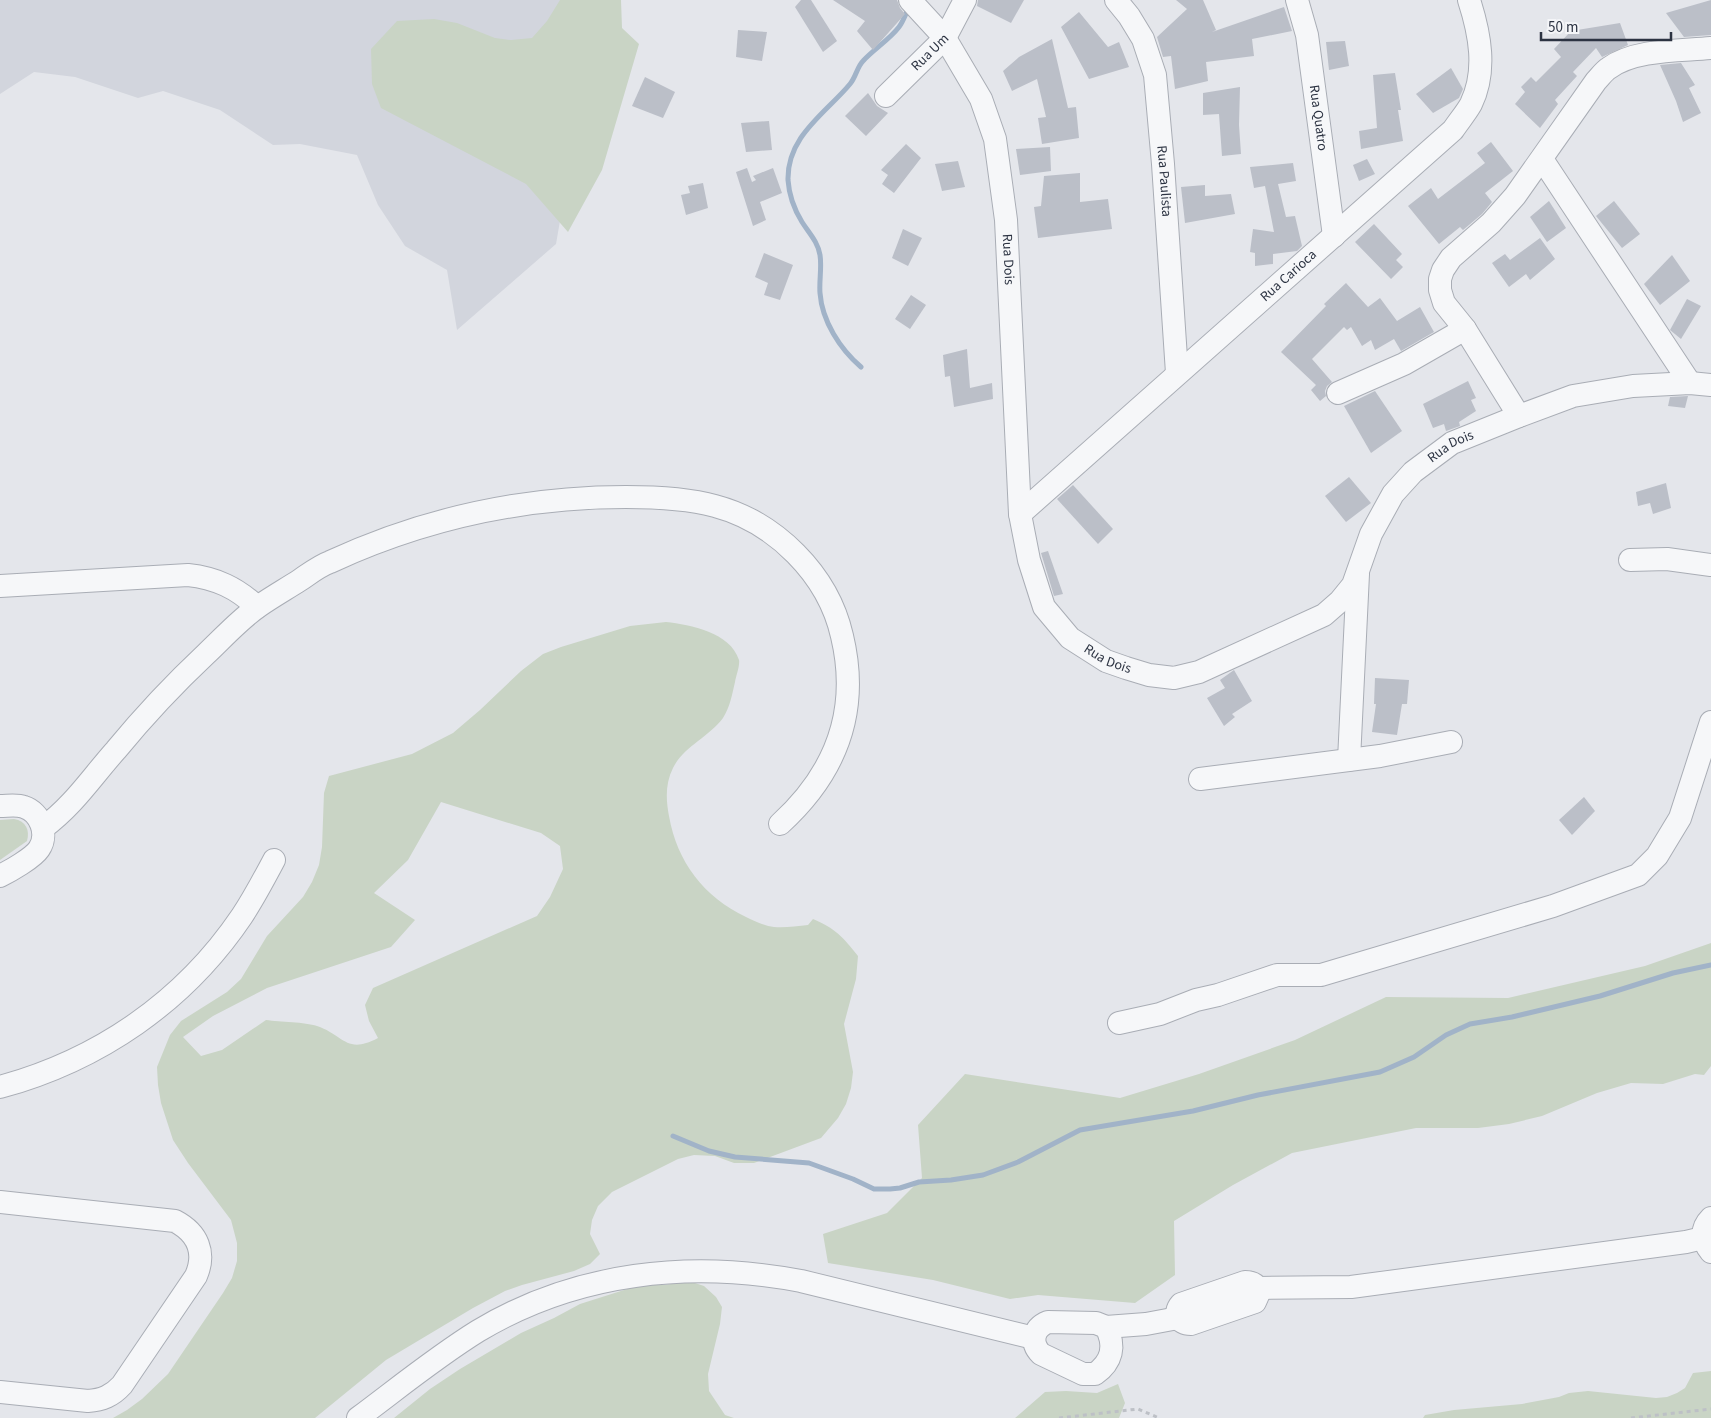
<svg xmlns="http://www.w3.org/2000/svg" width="1711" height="1418" viewBox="0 0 1711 1418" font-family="'Source Sans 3',sans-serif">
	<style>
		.built { fill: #d2d5dd }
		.green { fill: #c9d4c5; fill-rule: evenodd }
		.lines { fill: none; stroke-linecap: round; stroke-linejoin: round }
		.stream { stroke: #a1b3c8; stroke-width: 5 }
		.building { fill: #bbbfc8 }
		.minor-casing { stroke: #a9adb5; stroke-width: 24 }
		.path { stroke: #bdc0c6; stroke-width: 3; stroke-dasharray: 4 4; stroke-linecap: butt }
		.minor { stroke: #f6f7f9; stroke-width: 22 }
		.labels { text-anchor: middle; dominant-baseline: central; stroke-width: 4; stroke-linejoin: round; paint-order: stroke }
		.street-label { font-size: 14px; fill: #2c3342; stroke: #f4f5f8 }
	</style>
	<rect width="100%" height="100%" fill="#e4e6eb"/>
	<polygon class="built" points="0,0 571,0 590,47 556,244 457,330 447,270 405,246 378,205 357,155 300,144 273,145 220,110 163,91 138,98 75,77 34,72 0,94"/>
	<g class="green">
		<polygon points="560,0 621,0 622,28 639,44 602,170 568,232 526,184 381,108 372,84 371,49 397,21 434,19 457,23 495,38 511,40 532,38 547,21"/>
		<path d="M666,622c25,3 64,10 73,38 1,6 -3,16 -4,22 -3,13 -5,25 -12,36 -14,19 -40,29 -50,50 -8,16 -7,32 -4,48 8,46 35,81 77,101 8,4 19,9 28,10 11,1 23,-1 34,-2l5,-6c22,9 30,18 45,37l-2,23 -12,45 9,48 -2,16 -5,16 -8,14 -17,20 -67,25h-20l-19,-7 -21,-1 -16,4 -66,33 -14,14 -6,14 -2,14 10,20 -10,10 -16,7 -52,14 -17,6 -32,17 -87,52 -71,58h-202l14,-8 15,-11 26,-25 55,-81 9,-15 5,-17v-18l-6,-23 -43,-57 -15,-23 -12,-37 -3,-18 -1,-18 13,-32 11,-14 46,-29 14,-13 26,-43 36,-39 9,-15 7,-17 3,-18 2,-54 5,-17 83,-22 41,-21 27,-23 41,-39 22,-17 18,-7 69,-21zM441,802l100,31 19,13 3,23 -13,28 -13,19 -164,72 -8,17 4,16 9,17c-32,17 -34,-3 -61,-12 -12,-4 -37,-4 -51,-6l-44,30 -21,6 -18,-19 30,-21 54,-28 124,-41 24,-27 -41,-27 34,-33z"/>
		<path d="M14,819c12,2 16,11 13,22l-27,19v-40z"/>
		<polygon points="1711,943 1711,1066 1704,1075 1695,1074 1663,1084 1631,1083 1597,1093 1542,1116 1509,1124 1478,1128 1416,1128 1292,1153 1233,1185 1174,1221 1175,1275 1135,1303 1038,1295 1010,1299 933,1280 828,1263 823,1234 887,1213 922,1178 918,1125 965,1074 1120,1098 1199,1074 1295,1040 1386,997 1508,998 1645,966"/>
		<polygon points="678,1283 695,1283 704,1286 716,1297 722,1307 720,1324 708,1374 709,1391 725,1415 734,1418 394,1418 430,1389 460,1369 521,1333 554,1318 580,1304 643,1284 664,1285"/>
		<polygon points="1711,1371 1711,1418 1423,1418 1425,1415 1454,1410 1522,1404 1559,1397 1569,1393 1588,1391 1656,1398 1667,1397 1677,1393 1685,1388 1693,1373"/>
		<polygon points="1118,1384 1125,1403 1119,1418 1015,1418 1045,1392 1066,1391 1097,1393"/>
	</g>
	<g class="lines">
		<g class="stream">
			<path d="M861,367c-21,-18 -39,-46 -41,-74 -1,-12 2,-26 0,-38 -2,-13 -11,-22 -18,-33 -8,-13 -13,-27 -14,-42 -1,-44 38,-67 62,-96 6,-7 7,-17 13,-23 11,-12 26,-21 36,-34 4,-5 7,-14 10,-20"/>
			<polyline points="673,1136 709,1151 735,1157 809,1163 853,1179 874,1189 890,1189 900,1188 919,1182 951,1180 983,1175 1018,1162 1080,1130 1193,1111 1258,1095 1380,1072 1414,1057 1446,1035 1470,1024 1512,1017 1600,996 1673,973 1711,965"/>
		</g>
	</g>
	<g class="building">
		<polygon points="801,0 811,0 837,41 823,52 795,7"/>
		<polygon points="833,0 897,0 900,8 905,14 873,50 857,31 865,21"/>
		<polygon points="978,0 1024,0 1011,23 977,6"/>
		<polygon points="1176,0 1203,0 1216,30 1212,32 1284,7 1292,31 1252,39 1254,56 1206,62 1208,81 1175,89 1171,56 1163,57 1157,37 1187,9"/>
		<polygon points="1711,0 1711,35 1684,37 1666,13"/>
		<polygon points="1079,12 1108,47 1119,42 1129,67 1089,79 1061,27"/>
		<polygon points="1620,23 1628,45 1602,57 1596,48 1573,72 1577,76 1555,100 1558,104 1540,128 1515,104 1525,92 1521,87 1531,77 1536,82 1561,57 1554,49 1571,31"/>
		<polygon points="738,30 767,32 762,61 736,57"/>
		<polygon points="1052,39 1068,108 1076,107 1079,138 1042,144 1038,118 1046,117 1037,79 1012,91 1003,71 1019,57"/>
		<polygon points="1345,41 1349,66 1329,70 1326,42"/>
		<polygon points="1681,63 1695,85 1689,88 1701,113 1683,122 1676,101 1660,65"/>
		<polygon points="1451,68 1463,89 1459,98 1433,113 1416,94"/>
		<polygon points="1395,73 1401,110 1398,110 1403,141 1361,149 1359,131 1377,128 1373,75"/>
		<polygon points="645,77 675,92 663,118 632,106"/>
		<polygon points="1240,87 1239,125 1241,154 1222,156 1219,114 1203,115 1203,93"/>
		<polygon points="868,93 877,106 888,113 866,136 845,116"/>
		<polygon points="769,121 772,150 746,152 741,123"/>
		<polygon points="1491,142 1513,171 1485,193 1492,202 1482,214 1463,230 1460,227 1439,244 1408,206 1431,188 1438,199 1485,163 1477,153"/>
		<polygon points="906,144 921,158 894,193 882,184 888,175 881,170"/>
		<polygon points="1050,147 1051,171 1020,175 1016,149"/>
		<polygon points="1367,159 1375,174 1359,181 1353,165"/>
		<polygon points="958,161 965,187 942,191 935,164"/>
		<polygon points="1293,163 1296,181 1278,184 1286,217 1295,216 1302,246 1297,251 1273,254 1273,264 1255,266 1255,253 1250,252 1253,229 1274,232 1265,186 1254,188 1250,167"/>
		<polygon points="747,168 752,182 756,180 753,176 773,168 782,193 760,202 766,220 753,226 736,172"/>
		<polygon points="1080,173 1080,202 1108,199 1112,229 1038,238 1034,207 1041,206 1044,176"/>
		<polygon points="703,183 708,208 686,215 681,195 690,193 688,186"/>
		<polygon points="1205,185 1205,196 1231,194 1235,214 1185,223 1181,187"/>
		<polygon points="1549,201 1566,228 1547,242 1530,217"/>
		<polygon points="1614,201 1640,234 1622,248 1596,216"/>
		<polygon points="1374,224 1402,254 1396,260 1403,267 1391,279 1355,242"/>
		<polygon points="903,229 922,238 908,266 892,258"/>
		<polygon points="1540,238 1555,259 1530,280 1526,274 1509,287 1492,263 1505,254 1510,260"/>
		<polygon points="764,253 793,265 780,300 764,295 768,283 755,277"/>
		<polygon points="1672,255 1690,281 1660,305 1644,284"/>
		<polygon points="1346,283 1368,307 1380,298 1397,321 1420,307 1434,332 1401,351 1394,339 1375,350 1371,340 1362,346 1351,327 1347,330 1344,327 1312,359 1332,382 1327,386 1325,391 1326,396 1320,401 1311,390 1316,385 1281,352 1326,306 1324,304"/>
		<polygon points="911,295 926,305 910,329 895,319"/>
		<polygon points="1687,299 1701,306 1681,339 1670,330"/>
		<polygon points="967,349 970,388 992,383 993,399 954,407 950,376 945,377 943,355"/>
		<polygon points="1468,381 1476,398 1471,400 1476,411 1459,422 1460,426 1446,431 1444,424 1433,428 1423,404"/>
		<polygon points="1375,391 1402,431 1371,453 1344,406"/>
		<polygon points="1688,396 1685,408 1668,406 1670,397"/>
		<polygon points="1349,477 1371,503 1346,522 1325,496"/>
		<polygon points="1666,483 1671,508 1653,514 1650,503 1638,506 1636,492"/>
		<polygon points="1073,485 1113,529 1098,544 1057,499"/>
		<polygon points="1048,551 1063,594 1054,596 1041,553"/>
		<polygon points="1234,670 1252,701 1232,714 1235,717 1224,726 1207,698 1225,688 1220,680"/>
		<polygon points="1375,678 1409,680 1407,704 1402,704 1397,735 1372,732 1376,704 1374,704"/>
		<polygon points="1584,797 1595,811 1572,835 1559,820"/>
	</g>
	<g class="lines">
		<g class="minor-casing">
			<g id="minor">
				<path id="s1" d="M910,0l35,38 36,61 14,40 11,81 14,294 9,46 15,47 26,31 36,23 20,7 23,7 25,3 25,-6 125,-57 16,-14 13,-16 18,-51 22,-40 20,-22 39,-29 67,-27 54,-20 60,-10 57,-3 21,2"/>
				<path id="s2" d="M1116,0l13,16 14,23 12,36 8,89 14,209"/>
				<path id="s3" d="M1297,0l10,35 27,201"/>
				<path id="s4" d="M886,96l59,-58 20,-38"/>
				<polyline points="1542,159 1690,383"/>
				<polyline points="1338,393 1404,364 1465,329"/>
				<path d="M1519,416l-54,-87 -21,-26 -4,-13v-11l3,-9 8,-12 40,-35 24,-27 81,-115c4,-4 8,-10 13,-13 26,-19 71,-17 102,-20"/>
				<path id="s5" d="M1020,514l433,-384c6,-9 13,-17 18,-26 16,-33 9,-70 -2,-104"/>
				<polyline points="1630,560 1667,559 1711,565"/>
				<path d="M0,586l188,-11c28,3 49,13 69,32"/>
				<polyline points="1349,760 1358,574"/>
				<polyline points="1200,779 1380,756 1451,742"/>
				<path d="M0,806c8,0 16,-2 24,1 16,5 25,27 15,42 -6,9 -29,22 -39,27"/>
				<path d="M43,828c31,-23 48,-50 73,-78 28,-34 58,-66 90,-96 17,-16 34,-35 53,-48 13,-9 27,-17 41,-26 9,-6 19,-14 30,-18 93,-43 194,-65 296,-65 29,0 60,1 89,9 60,16 113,68 127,130 18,75 -6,137 -62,188"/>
				<polyline points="1119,1023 1160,1014 1196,1000 1218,995 1277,975 1321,975 1553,906 1638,875 1657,856 1680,818 1711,722"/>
				<path d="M0,1087c99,-27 184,-85 242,-171 12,-18 22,-37 32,-56"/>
				<path d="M0,1202l175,19c23,12 31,32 21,55l-74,109c-10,11 -20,15 -34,16l-88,-9"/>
				<path d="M1711,1218c-11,11 -9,23 0,34"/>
				<path d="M1245,1282c8,0 13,3 14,11l-4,9 -64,22c-13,0 -18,-11 -10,-20z"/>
				<polyline points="1258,1288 1351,1287 1686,1242 1703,1238"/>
				<path d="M1048,1322l48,1 10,4c10,19 6,35 -11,47h-12l-42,-20c-11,-11 -8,-26 7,-32z"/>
				<polyline points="1106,1327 1146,1324 1178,1318"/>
				<path d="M358,1418c39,-29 78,-61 120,-87 98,-59 212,-71 323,-50l233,57"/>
			</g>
		</g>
		<g class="path">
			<polyline points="1059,1418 1138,1409 1159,1418"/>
			<polyline points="1631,1418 1711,1409"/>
		</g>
		<use href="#minor" class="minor"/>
	</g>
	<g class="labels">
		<g class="street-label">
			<text stroke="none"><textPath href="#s4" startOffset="62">Rua Um</textPath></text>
			<text stroke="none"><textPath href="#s3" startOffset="120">Rua Quatro</textPath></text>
			<text stroke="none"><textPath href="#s2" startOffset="192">Rua Paulista</textPath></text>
			<text stroke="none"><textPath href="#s1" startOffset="286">Rua Dois</textPath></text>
			<text stroke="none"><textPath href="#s5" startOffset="359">Rua Carioca</textPath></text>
			<text stroke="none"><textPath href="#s1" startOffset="1171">Rua Dois</textPath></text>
			<text stroke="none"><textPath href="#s1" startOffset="721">Rua Dois</textPath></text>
		</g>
	</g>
	<path d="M1541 32v8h130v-8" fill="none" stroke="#2c3342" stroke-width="2.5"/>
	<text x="1548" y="32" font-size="15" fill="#2c3342" stroke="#f4f5f8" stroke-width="4" paint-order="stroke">50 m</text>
</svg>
